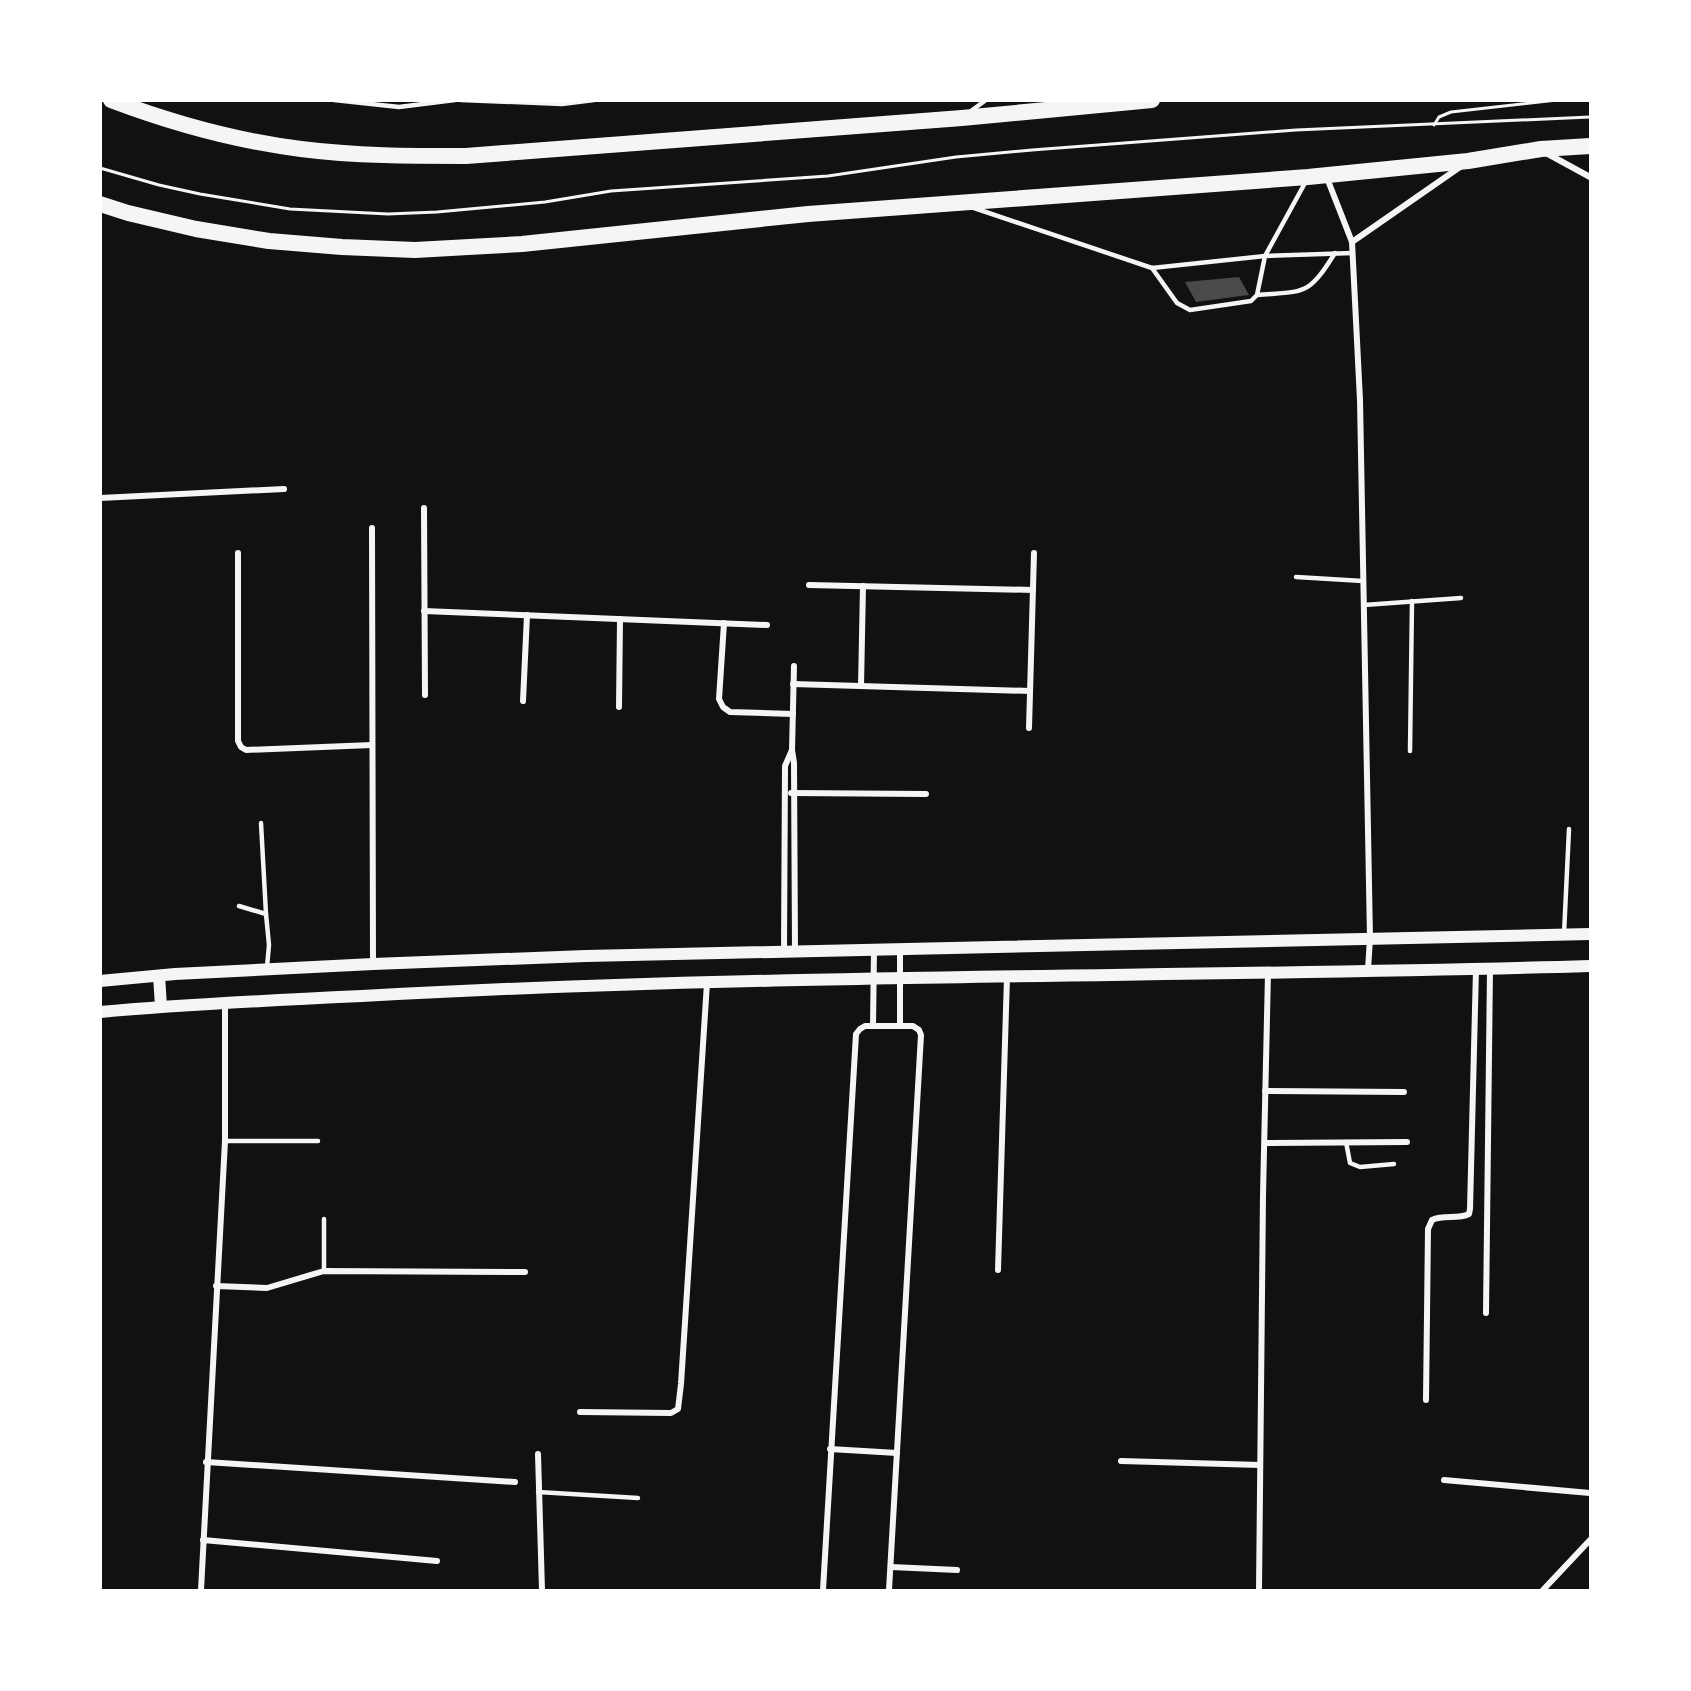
<svg xmlns="http://www.w3.org/2000/svg" width="1691" height="1691" viewBox="0 0 1691 1691" font-family="'Libre Baskerville',serif">
	<style>
		.building { fill: #4a4a4a }
		.lines { fill: none; stroke-linecap: round; stroke-linejoin: round }
		.path { stroke: #f5f5f5; stroke-width: 3 }
		.service { stroke: #f5f5f5; stroke-width: 4.5 }
		.minor { stroke: #f5f5f5; stroke-width: 6 }
		.secondary { stroke: #f5f5f5; stroke-width: 12 }
		.trunk { stroke: #f5f5f5; stroke-width: 16 }
	</style>
	<rect width="100%" height="100%" fill="#111"/>
	<polygon class="building" points="1239,277 1249,295 1196,302 1185,282"/>
	<g class="lines">
		<g class="path">
			<polyline points="1434,125 1439,117 1451,112 1557,100"/>
			<polyline points="100,168 159,185 200,194 290,209 388,214 437,212 545,202 611,191 828,176 956,157 1032,150 1296,130 1590,117"/>
		</g>
		<g class="service">
			<polyline points="334,100 399,107 455,100"/>
			<polyline points="461,100 562,104 594,100"/>
			<polyline points="971,111 986,100"/>
			<polyline points="974,208 1152,268 1265,256 1353,253"/>
			<polyline points="1152,268 1177,303 1190,310 1251,301 1257,295 1265,256 1305,183"/>
			<path d="M1257,295c49,-4 51,1 78,-42"/>
			<polyline points="1296,577 1363,581"/>
			<polyline points="1364,605 1461,598"/>
			<polyline points="1410,751 1412,601"/>
			<polyline points="261,823 266,914"/>
			<polyline points="239,906 266,914 269,945 267,967"/>
			<polyline points="1564,934 1569,829"/>
			<polyline points="225,1141 318,1141"/>
			<polyline points="1346,1142 1350,1163 1360,1167 1394,1164"/>
			<polyline points="324,1271 324,1219"/>
			<polyline points="538,1492 638,1498"/>
		</g>
		<g class="minor">
			<polyline points="1546,153 1590,177"/>
			<polyline points="1327,178 1352,242 1360,400 1370,938 1368,970"/>
			<polyline points="1352,242 1460,167"/>
			<polyline points="100,498 284,489"/>
			<polyline points="424,508 425,695"/>
			<polyline points="372,528 373,964"/>
			<polyline points="238,553 238,741 241,747 246,750 372,745"/>
			<polyline points="809,585 1033,590"/>
			<polyline points="424,611 767,625"/>
			<polyline points="724,623 719,699 723,707 730,712 793,714"/>
			<polyline points="794,666 792,750 794,763 795,951"/>
			<polyline points="793,684 1030,691"/>
			<polyline points="861,686 863,586"/>
			<polyline points="523,701 527,615"/>
			<polyline points="619,707 620,619"/>
			<polyline points="1029,728 1034,553"/>
			<polyline points="791,793 926,794"/>
			<polyline points="784,951 785,766 792,750"/>
			<polyline points="873,1026 874,950"/>
			<polyline points="900,1026 900,949"/>
			<polyline points="1265,1091 1404,1092"/>
			<polyline points="1265,1143 1407,1142"/>
			<polyline points="998,1270 1007,977"/>
			<polyline points="216,1286 267,1288 324,1271 525,1272"/>
			<polyline points="1486,1313 1490,969"/>
			<path d="M1426,1400l2,-171 4,-9c12,-6 25,0 37,-6l1,-5 6,-240"/>
			<polyline points="580,1412 671,1413 678,1409 681,1384 707,983"/>
			<polyline points="830,1449 897,1453"/>
			<polyline points="538,1454 542,1590"/>
			<polyline points="1121,1461 1260,1465"/>
			<polyline points="206,1462 515,1482"/>
			<polyline points="1444,1480 1590,1493"/>
			<polyline points="203,1540 437,1561"/>
			<polyline points="891,1567 957,1570"/>
			<polyline points="201,1590 225,1141 225,1003"/>
			<polyline points="823,1590 856,1034 860,1029 865,1026 913,1026 919,1030 921,1035 889,1590"/>
			<polyline points="1259,1590 1263,1195 1268,973"/>
			<polyline points="1543,1590 1590,1540"/>
		</g>
		<g class="secondary">
			<polyline points="159,976 161,1006"/>
			<polyline points="100,981 175,974 373,964 586,956 1590,934"/>
			<path d="M100,1012c88,-8 175,-12 262,-16 409,-23 819,-18 1228,-30"/>
		</g>
		<g class="trunk">
			<path d="M111,100c61,23 126,41 190,49 55,7 110,7 165,7l496,-38 190,-18"/>
			<polyline points="100,204 128,213 196,229 269,241 342,247 415,250 522,244 808,214 1308,177 1468,161 1541,149 1590,146"/>
		</g>
	</g>
	<rect width="1691" height="1691" fill="none" stroke="#ffffff" stroke-width="204"/>
</svg>
